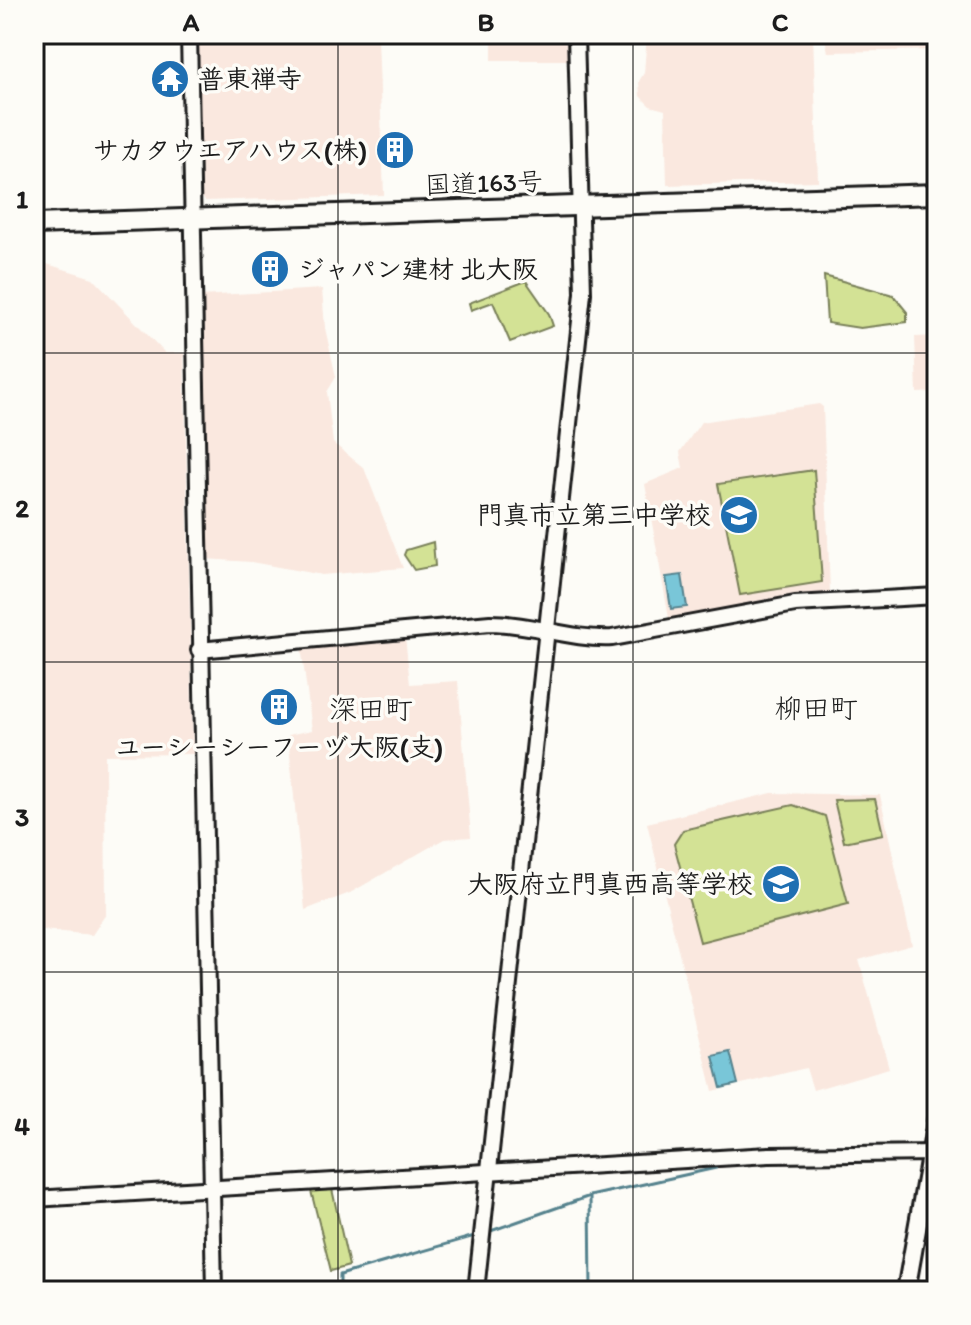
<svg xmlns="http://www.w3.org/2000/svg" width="971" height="1325" viewBox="0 0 971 1325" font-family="Itim,'Klee One',sans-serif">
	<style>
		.built { fill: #fae8df }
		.green { fill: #d3e295; stroke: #787f58; stroke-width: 2 }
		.water { fill: #79c6d8; stroke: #54828d; stroke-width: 2 }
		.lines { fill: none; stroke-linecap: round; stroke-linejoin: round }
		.stream { stroke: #54828d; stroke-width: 3 }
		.secondary-casing { stroke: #1c1c1c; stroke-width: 20 }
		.primary-casing { stroke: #1c1c1c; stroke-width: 22 }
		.highway-casing { stroke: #1c1c1c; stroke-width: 24 }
		.secondary { stroke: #fdfcf7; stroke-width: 14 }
		.primary { stroke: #fdfcf7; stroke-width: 16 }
		.highway { stroke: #fdfcf7; stroke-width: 18 }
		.grid { fill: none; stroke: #1c1c1c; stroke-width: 2; stroke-opacity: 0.55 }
		.labels { text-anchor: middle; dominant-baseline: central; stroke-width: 7; stroke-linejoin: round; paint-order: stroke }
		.poi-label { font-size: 26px; font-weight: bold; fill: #1c1c1c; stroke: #fdfcf7; text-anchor: end }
		.street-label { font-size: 26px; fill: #1c1c1c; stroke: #fdfcf7 }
		.neighbourhood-label { font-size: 28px; fill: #1c1c1c; stroke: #fdfcf7 }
		.neatline { fill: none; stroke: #1c1c1c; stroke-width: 3 }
		.grid-label { font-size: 26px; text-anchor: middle; font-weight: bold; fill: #1c1c1c }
	</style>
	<rect width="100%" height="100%" fill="#fdfcf7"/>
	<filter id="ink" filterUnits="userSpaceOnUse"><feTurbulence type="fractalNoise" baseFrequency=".0125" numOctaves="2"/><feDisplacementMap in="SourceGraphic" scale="16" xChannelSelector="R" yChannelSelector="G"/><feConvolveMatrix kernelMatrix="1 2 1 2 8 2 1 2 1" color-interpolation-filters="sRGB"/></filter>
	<g filter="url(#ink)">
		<g class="built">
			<polygon points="195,34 320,34 324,39 378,38 384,195 205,201 196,190"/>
			<polygon points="492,34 566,34 568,60 492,60"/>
			<polygon points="647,34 813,34 818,181 667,185 665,110 650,106 640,96 639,81 644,73"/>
			<polygon points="824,34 937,34 937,50 828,52"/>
			<polygon points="34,260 93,278 165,353 184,353 193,754 105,755 106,914 92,935 34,929"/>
			<polygon points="322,289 325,328 336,377 327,392 333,443 364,468 403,568 322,575 251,562 205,559 200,296"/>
			<polygon points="937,336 937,392 917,393 915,337"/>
			<polygon points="819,404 823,407 830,592 669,618 645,484 683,468 680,452 701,422"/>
			<polygon points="405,636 410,684 458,681 471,837 444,839 350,893 305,910 288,735 312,730 301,646"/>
			<polygon points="772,793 880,795 912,945 859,960 889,1068 813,1090 806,1068 713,1091 647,823"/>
		</g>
		<g class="green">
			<polygon points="824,276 893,295 907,312 907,322 860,328 827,323"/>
			<polygon points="526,281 549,314 553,326 510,342 493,302 471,310 469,303"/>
			<polygon points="814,470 822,582 740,595 718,484"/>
			<polygon points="433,542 435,566 414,570 404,555 406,550"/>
			<polygon points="875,799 883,834 844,842 834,800"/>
			<polygon points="793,805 825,816 848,904 700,942 674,844 683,830"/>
			<polygon points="332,1189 349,1266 331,1271 311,1191"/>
		</g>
		<g class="water">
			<polygon points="682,575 687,607 671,609 666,577"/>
			<polygon points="730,1052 738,1084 721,1088 713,1056"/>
		</g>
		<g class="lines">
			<g class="stream">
				<polyline points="590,1196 591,1291"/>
				<polyline points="485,1233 590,1196 716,1168"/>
				<polyline points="340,1291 340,1275 478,1235"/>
			</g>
			<g class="secondary-casing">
				<g id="secondary">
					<polyline points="189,34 214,1291"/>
					<path d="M199,650l291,-27c42,0 80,17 122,15l183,-34 142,-8"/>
					<polyline points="34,1199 769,1155 937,1153"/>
					<polyline points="476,1291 583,293 576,34"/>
				</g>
			</g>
			<g class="primary-casing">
				<polyline id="primary" points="906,1291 937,1117"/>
			</g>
			<g class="highway-casing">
				<polyline id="highway" points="34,224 937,194"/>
			</g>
			<use href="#secondary" class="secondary"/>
			<use href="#primary" class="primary"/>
			<use href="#highway" class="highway"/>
		</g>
	</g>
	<path class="grid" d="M338,34v1257M633,34v1257M34,353h903M34,662h903M34,972h903"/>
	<defs>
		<g id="temple-disc" transform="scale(2)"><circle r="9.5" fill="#1f6fb2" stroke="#fdfcf7"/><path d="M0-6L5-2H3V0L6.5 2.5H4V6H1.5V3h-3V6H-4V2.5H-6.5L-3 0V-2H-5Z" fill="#fff"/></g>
		<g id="building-disc" transform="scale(2)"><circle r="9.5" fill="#1f6fb2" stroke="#fdfcf7"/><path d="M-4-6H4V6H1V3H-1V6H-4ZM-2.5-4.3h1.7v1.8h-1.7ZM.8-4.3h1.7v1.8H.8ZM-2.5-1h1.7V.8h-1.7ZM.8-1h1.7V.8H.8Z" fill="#fff"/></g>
		<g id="school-disc" transform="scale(2)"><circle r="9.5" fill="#1f6fb2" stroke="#fdfcf7"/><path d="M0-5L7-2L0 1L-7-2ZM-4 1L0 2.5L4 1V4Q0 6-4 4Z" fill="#fff"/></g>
	</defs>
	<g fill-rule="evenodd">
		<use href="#temple-disc" x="170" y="79"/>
		<use href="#building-disc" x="395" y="150"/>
		<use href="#building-disc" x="270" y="269"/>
		<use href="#school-disc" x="739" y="515"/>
		<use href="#building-disc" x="279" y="707"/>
		<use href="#school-disc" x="781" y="884"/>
	</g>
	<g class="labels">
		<g class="poi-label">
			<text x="198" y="79" text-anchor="start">普東禅寺</text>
			<text x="367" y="150">サカタウエアハウス(株)</text>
			<text x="298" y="269" text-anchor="start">ジャパン建材 北大阪</text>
			<text x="711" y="515">門真市立第三中学校</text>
			<text x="279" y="747" text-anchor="middle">ユーシーシーフーヅ大阪(支)</text>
			<text x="753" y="884">大阪府立門真西高等学校</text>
		</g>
		<g class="street-label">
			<text transform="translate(484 183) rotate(-2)">国道163号</text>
		</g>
		<g class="neighbourhood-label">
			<text x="816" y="708">柳田町</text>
			<text x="371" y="709">深田町</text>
		</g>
	</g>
	<rect width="971" height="1325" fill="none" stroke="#fdfcf7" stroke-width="88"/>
	<rect x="44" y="44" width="883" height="1237" class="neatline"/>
	<g class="grid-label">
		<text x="191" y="31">A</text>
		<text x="486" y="31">B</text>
		<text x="780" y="31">C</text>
		<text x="22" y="208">1</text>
		<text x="22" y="517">2</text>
		<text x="22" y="826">3</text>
		<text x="22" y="1135">4</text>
	</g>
</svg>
